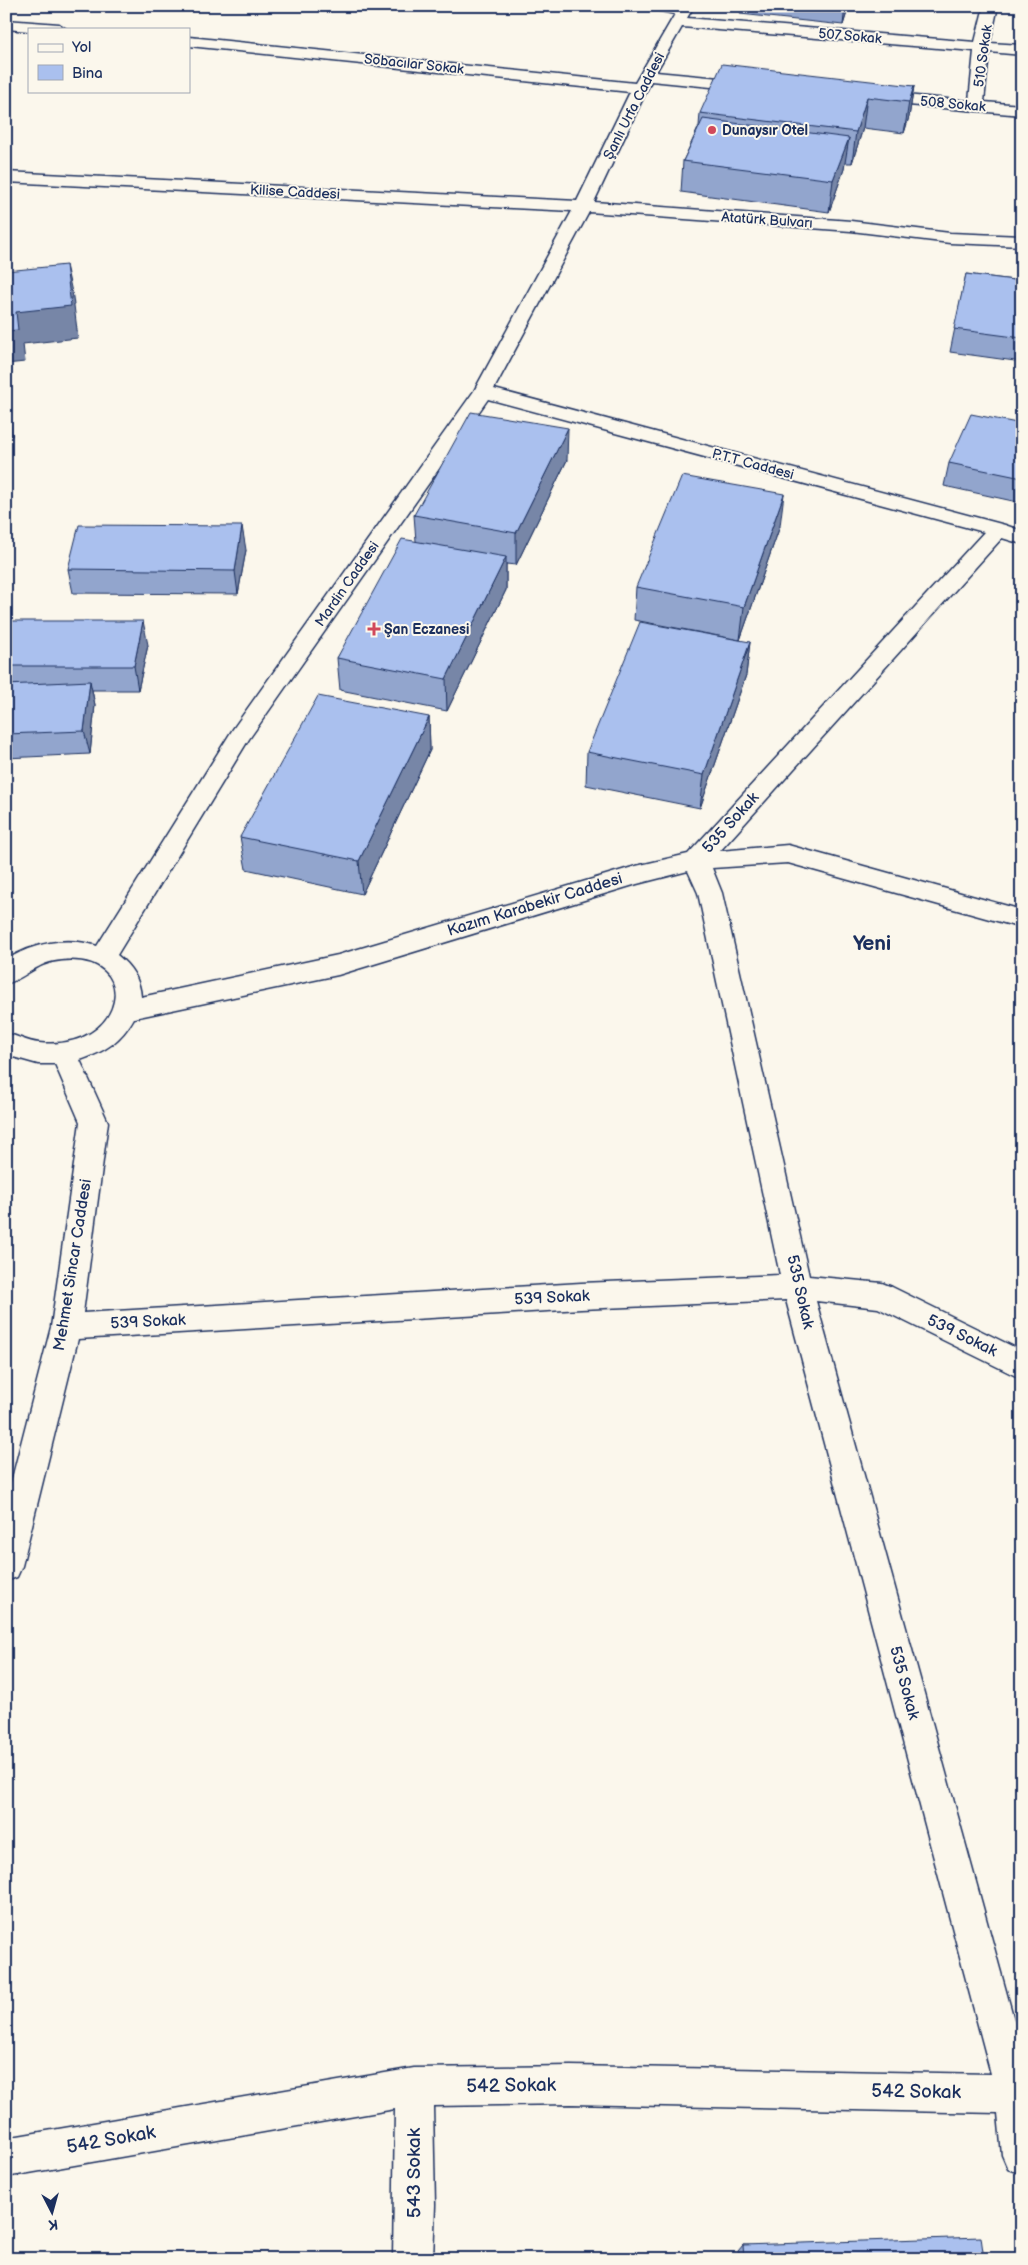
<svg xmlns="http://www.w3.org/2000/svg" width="1028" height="2265" viewBox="0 0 1028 2265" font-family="'Balsamiq Sans',sans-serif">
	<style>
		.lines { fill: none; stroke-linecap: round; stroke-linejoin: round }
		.minor-casing { stroke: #1b2f5e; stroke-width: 3 }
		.minor { fill: #fbf7ec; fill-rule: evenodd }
		.wall { fill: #92a5cd; stroke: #1b2f5e }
		.shaded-wall { fill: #7786a7; stroke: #1b2f5e }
		.building { fill: #aac0ee; stroke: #1b2f5e }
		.poi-dot { fill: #d1495b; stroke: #fbf7ec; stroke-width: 2 }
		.labels { text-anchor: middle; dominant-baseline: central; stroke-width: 4; stroke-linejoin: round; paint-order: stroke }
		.far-street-label { font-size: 14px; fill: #1b2f5e; stroke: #fbf7ec }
		.far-poi-label { font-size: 14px; font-weight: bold; fill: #1b2f5e; stroke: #fbf7ec; text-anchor: start }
		.street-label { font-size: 16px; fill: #1b2f5e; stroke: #fbf7ec }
		.near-street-label { font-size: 19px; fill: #1b2f5e; stroke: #fbf7ec }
		.district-label { font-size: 21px; font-weight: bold; fill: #1b2f5e; stroke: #fbf7ec }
	</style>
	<rect width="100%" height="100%" fill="#fbf7ec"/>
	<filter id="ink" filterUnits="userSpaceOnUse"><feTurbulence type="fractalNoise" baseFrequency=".02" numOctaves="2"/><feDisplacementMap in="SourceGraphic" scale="10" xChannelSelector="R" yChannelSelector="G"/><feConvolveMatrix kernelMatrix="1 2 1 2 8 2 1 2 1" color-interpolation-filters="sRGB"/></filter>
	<g filter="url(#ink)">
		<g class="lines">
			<g class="minor-casing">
				<g id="minor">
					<path d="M648,6h46l-7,12 288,24 9,-36h14l-8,37 32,2v10l-33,-3 -5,50 38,3v10l-148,-13 -6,-2 -2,-3 2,-3 6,-2 95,9 5,-50 -292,-24 -26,45 95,9 6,2 2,3 -2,3 -6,2 -100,-10 -57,121 257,19 99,12 72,3v10l-72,-3 -99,-12 -262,-19 -95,177 511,136 17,6v13l-20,-6 -282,313 68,-6 234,65v18l-234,-65 -76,5 10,25 87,383 73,7 10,4 130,64v28l-144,-71 -62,-7 206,748v125l-14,-5 -6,-14 -4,-42 -427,-9 -138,2 2,99 -2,54h-40l2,-150 -389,68v-39l408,-70 157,-2 420,8 -205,-774 -205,9 -503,30 -56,227 -5,11 -11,4v-79l45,-175 29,-205 -25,-58h-17l-32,-9v-22c11,3 22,9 33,10 88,9 104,-91 23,-83 -26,2 -34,17 -56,24v-24c27,-17 60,-24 91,-14l136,-217 241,-338 98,-180 -566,-29v-10l571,29 53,-109 -441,-46v-9l446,46 40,-69 -25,-5zM488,399l496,133 -296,322 -52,12 -298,89 -197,42c-1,-18 -10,-31 -24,-42l132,-216zM688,871l10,22 82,382 -199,8 -498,30 25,-191 -28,-62c25,-8 41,-19 54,-42l204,-43 299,-91z"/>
					<polygon points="6,20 59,24 66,29 29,29 29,31 6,29"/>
				</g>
			</g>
			<use href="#minor" class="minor"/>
		</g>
		<g class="wall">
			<polygon points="741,6 849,6 843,25 740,14"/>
			<polygon points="914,86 909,117 904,133 863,128 852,163 845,163 844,169 829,212 681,192 683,161 699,126 700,113"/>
			<polygon points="966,274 1022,281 1022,362 950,352"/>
			<polygon points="1022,424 1022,503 944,486 949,463"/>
			<polygon points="567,460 516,565 506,564 506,590 447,711 340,690 337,658 416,541 414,515"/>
			<polygon points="780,526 740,640 634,620 636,587"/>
			<polygon points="246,550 238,594 73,593 68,569"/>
			<polygon points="6,621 148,645 138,690 92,690 95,705 90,754 6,758"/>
			<polygon points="750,642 746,675 700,808 586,785 587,752"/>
			<polygon points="429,717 430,750 362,894 246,869 240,837"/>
			<polygon points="743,2245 984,2259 739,2259 738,2251"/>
		</g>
		<g class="shaded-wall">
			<polygon points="845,6 849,6 843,25"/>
			<polygon points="914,86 909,117 904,133 909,102"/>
			<polygon points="867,97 863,128 852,163 856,132"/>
			<polygon points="849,138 844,169 829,212 833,180"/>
			<polygon points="66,265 73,297 78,338 23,344 25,362 6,364 6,331 16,312"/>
			<polygon points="6,365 12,436 6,436"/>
			<polygon points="568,428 567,460 516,565 516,533"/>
			<polygon points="784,494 780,526 740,640 744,607"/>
			<polygon points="242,526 246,550 238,594 235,571"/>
			<polygon points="506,557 506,590 447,711 446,679"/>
			<polygon points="143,621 148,645 138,690 134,666"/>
			<polygon points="750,642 746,675 700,808 704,775"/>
			<polygon points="90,681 95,705 90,754 84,731"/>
			<polygon points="429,717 430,750 362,894 359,861"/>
		</g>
		<g class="building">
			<polygon points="722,64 914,86 909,102 867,97 856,132 700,113"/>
			<polygon points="703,119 849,138 833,180 683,161"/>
			<polygon points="66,265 71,306 16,312 18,330 6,331 6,271"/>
			<polygon points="966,274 1022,281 1022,338 954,329"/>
			<polygon points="471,412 568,428 516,533 414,515"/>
			<polygon points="971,414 1022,424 1022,478 949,463"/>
			<polygon points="682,476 784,494 744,607 636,587"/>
			<polygon points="79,525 242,526 235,571 68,569"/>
			<polygon points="402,539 506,557 446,679 337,658"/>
			<polygon points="6,621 143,621 134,666 6,666"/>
			<polygon points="640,622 750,642 704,775 587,752"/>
			<polygon points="90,681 84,731 6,734 6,685"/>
			<polygon points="318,696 429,717 359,861 240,837"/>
			<polygon points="981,2237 984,2259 744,2259 743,2245"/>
		</g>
	</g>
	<g class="poi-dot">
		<circle cx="712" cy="130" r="5"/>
		<path d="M371.5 621.5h5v5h5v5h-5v5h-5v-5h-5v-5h5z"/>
	</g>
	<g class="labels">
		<g class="far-street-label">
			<text transform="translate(850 36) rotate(5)">507 Sokak</text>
			<text transform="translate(983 56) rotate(-82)">510 Sokak</text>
			<text transform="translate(414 64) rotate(6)">Sobacılar Sokak</text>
			<text transform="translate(953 104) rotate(5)">508 Sokak</text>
			<text transform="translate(634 106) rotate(-63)">Şanlı Urfa Caddesi</text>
			<text transform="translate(295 192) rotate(3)">Kilise Caddesi</text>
			<text transform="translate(767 220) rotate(4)">Atatürk Bulvarı</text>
			<text transform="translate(753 464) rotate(15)">P.T.T Caddesi</text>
			<text transform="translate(347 584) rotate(-55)">Mardin Caddesi</text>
		</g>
		<g class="far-poi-label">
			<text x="722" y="130">Dunaysır Otel</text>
			<text x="384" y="629">Şan Eczanesi</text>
		</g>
		<g class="street-label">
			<text transform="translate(731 823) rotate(-48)">535 Sokak</text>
			<text transform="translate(535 905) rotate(-17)">Kazım Karabekir Caddesi</text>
			<text transform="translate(73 1265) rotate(-81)">Mehmet Sincar Caddesi</text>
			<text transform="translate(800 1292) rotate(77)">535 Sokak</text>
			<text transform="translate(552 1298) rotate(-3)">539 Sokak</text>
			<text transform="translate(148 1322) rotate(-3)">539 Sokak</text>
			<text transform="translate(962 1336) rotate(26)">539 Sokak</text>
			<text transform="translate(904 1683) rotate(75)">535 Sokak</text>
		</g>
		<g class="near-street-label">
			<text transform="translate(511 2086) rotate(-1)">542 Sokak</text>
			<text transform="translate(916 2092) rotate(1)">542 Sokak</text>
			<text transform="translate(111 2140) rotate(-10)">542 Sokak</text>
			<text transform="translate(414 2173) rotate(-90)">543 Sokak</text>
		</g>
		<g class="district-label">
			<text x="872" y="943">Yeni</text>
		</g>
	</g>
	<rect width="1028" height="2265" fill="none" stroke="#fbf7ec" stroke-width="25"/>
	<rect x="12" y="12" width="1003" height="2240" fill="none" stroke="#1b2f5e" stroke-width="2" filter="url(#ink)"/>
	<rect x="28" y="28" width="162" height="65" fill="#fbf7ec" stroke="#a1a7b3"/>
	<rect x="38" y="44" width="25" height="8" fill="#fbf7ec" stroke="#a1a7b3"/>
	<text x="72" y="52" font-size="15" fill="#1b2f5e">Yol</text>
	<rect x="38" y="65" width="25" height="15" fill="#aac0ee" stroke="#a1a7b3"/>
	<text x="72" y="78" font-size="15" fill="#1b2f5e">Bina</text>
	<g transform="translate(52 2212) rotate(174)" stroke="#fbf7ec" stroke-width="4" paint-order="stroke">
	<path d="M0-4L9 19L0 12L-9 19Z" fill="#1b2f5e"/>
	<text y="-8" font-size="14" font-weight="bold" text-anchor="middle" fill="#1b2f5e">K</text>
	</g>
</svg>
